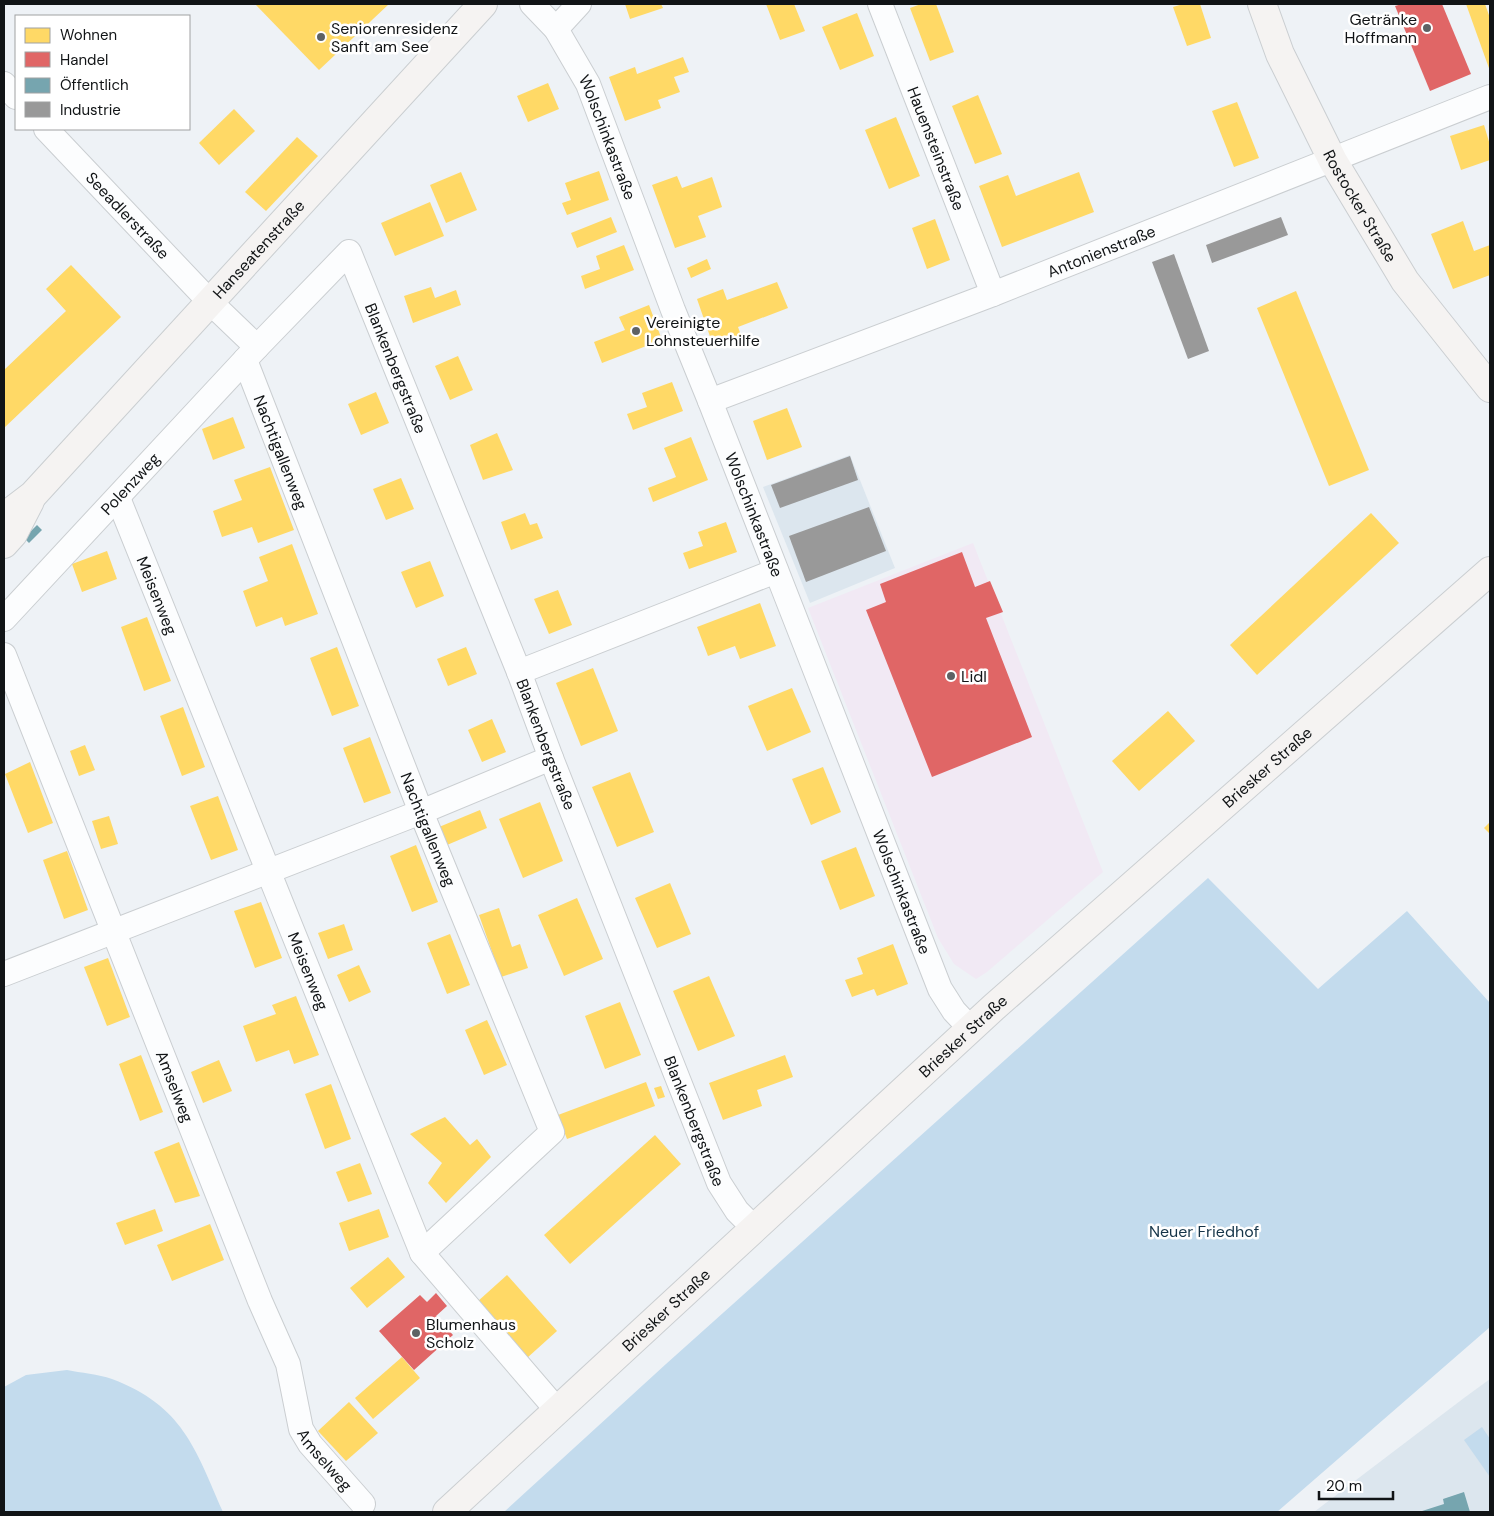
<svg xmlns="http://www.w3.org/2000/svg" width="1494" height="1516" viewBox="0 0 1494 1516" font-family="'DM Sans',sans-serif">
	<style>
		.commercial { fill: #f1e9f4 }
		.built { fill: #dce6ee }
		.green { fill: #c3dbed }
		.homes { fill: #ffd966 }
		.shops { fill: #e06666 }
		.public { fill: #76a5af }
		.industry { fill: #999 }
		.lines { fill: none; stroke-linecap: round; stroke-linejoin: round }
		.street-casing { stroke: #caced1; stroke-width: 26 }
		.secondary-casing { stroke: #caced1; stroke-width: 30 }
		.street { stroke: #fcfdfe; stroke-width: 24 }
		.secondary { stroke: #f5f3f2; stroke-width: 28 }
		.poi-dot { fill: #5e6264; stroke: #fff; stroke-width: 2 }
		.labels { text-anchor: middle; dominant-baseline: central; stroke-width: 5; stroke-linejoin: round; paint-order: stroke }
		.poi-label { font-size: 16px; fill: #111416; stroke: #fff; text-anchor: start }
		.street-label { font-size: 16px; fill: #111416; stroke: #fff }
		.park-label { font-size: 16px; fill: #153448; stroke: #fff }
	</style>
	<rect width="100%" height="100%" fill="#eef2f6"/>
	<polygon class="commercial" points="973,543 1103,872 987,972 976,979 954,964 938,938 808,608"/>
	<g class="built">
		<polygon points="850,455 895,568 810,603 763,487"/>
		<polygon points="1490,1379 1490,1512 1314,1512 1464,1398"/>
	</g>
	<g class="green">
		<polygon points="1208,878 1318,989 1407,911 1490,1003 1490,1327 1277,1512 504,1512 666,1364"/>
		<path d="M67,1370c14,3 31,4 45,9 71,27 83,69 111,133h-219v-125l22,-12z"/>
		<polygon points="1482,1427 1490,1439 1490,1477 1464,1440"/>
	</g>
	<g class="homes">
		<polygon points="255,4 389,4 319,70"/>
		<polygon points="625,4 661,4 663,8 630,19"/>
		<polygon points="766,4 794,4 805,31 780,40"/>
		<polygon points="921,4 936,4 954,52 930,61 910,8"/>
		<polygon points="1183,4 1200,4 1211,38 1187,46 1173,7"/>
		<polygon points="1466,4 1485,4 1490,18 1490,71"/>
		<polygon points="857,13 874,56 840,70 822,27"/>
		<polygon points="683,57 689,72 674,77 680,92 658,100 661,108 625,121 609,77 635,67 637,74"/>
		<polygon points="548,83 559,109 528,122 517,96"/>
		<polygon points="978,95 1002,154 975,164 952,106"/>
		<polygon points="1237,102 1259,158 1234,167 1212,111"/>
		<polygon points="234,109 255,131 219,165 199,143"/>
		<polygon points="896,117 920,176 889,189 865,130"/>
		<polygon points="1484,125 1490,145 1490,160 1461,170 1450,136"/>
		<polygon points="297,137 318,156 266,211 245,192"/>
		<polygon points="599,171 609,200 567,215 562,203 571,200 565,183"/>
		<polygon points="461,172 477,210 446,223 430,185"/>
		<polygon points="1079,172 1094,212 1002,247 979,186 1008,175 1016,196"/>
		<polygon points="677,176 682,188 712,177 722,207 698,216 706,237 675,248 652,185"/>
		<polygon points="430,202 444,236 395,256 381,223"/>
		<polygon points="611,217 617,232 577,248 571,233"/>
		<polygon points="935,219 950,260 927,269 912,228"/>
		<polygon points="1463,221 1474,251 1490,245 1490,275 1453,289 1431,234"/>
		<polygon points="624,245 634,270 585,289 581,276 600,269 596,256"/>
		<polygon points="707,259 711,269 691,278 687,268"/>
		<polygon points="71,265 121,317 4,428 4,370 66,311 46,289"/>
		<polygon points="777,282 788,308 738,327 742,338 714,348 697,299 723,289 727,300"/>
		<polygon points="431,287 435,298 456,290 461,305 413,323 404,296"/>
		<polygon points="1296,291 1369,470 1329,486 1257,308"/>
		<polygon points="649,305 662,340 602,363 594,342 625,330 619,317"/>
		<polygon points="458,356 473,390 450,400 435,366"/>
		<polygon points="672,382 683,411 633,430 627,414 647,407 642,393"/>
		<polygon points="376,392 389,423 361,435 348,404"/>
		<polygon points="787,408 802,447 767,460 753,421"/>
		<polygon points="233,417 245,448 213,460 202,429"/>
		<polygon points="497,433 513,470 483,480 470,445"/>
		<polygon points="691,437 708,480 653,502 648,488 676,477 664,448"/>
		<polygon points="270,467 294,530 258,543 252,527 222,537 213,511 242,500 234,480"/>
		<polygon points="401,478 414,509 386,520 373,489"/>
		<polygon points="525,513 530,525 537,523 543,538 511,550 501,522"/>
		<polygon points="1371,513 1399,543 1257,675 1230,645"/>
		<polygon points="726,522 737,552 689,569 683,553 703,546 698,532"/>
		<polygon points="292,544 318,614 285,626 282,617 256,627 243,591 268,581 259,557"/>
		<polygon points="107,551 117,579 82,592 72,564"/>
		<polygon points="430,561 444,596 416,608 401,572"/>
		<polygon points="558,590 572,625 549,634 534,599"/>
		<polygon points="760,603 776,646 740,659 735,646 708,656 697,627"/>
		<polygon points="147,617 171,681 144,691 121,627"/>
		<polygon points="337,647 359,706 332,716 310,658"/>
		<polygon points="466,647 477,674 448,686 437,659"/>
		<polygon points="593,668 618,731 581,746 556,683"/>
		<polygon points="792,688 811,732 767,751 748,706"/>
		<polygon points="183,707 205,767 182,776 160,716"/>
		<polygon points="1168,711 1195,741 1139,791 1112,761"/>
		<polygon points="492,719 506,752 482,762 468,730"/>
		<polygon points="370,737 391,793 364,803 343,748"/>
		<polygon points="85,745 95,770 79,776 70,751"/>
		<polygon points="30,762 53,823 28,833 5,774"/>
		<polygon points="823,767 841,812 811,825 792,779"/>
		<polygon points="630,772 654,832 617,847 592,787"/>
		<polygon points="218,796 238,850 211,860 190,806"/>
		<polygon points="540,802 563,861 523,878 499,819"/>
		<polygon points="480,810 487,828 447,845 439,827"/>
		<polygon points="109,816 118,844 101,849 92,821"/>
		<polygon points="1490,822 1490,834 1484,828"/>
		<polygon points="416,845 438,902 412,912 390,856"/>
		<polygon points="856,847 875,896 840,910 821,861"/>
		<polygon points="67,851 88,910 64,919 43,860"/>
		<polygon points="670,883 691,934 657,948 635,898"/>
		<polygon points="577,898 603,959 564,976 538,915"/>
		<polygon points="261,902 282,958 255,968 234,911"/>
		<polygon points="499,908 512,947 520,944 528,968 501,977 479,915"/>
		<polygon points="344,924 353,950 328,959 318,933"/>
		<polygon points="450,934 470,985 447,994 427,943"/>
		<polygon points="893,944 908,984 877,996 874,989 852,997 845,980 863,974 857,958"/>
		<polygon points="108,958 130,1017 107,1026 84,967"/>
		<polygon points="359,965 371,992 349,1002 337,975"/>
		<polygon points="709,976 735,1036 698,1051 673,991"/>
		<polygon points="296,996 319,1055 294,1064 289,1050 256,1062 243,1026 276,1014 272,1005"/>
		<polygon points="620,1002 641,1055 605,1069 585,1016"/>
		<polygon points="487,1020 507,1065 484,1075 465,1030"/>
		<polygon points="141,1055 163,1112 140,1121 119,1064"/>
		<polygon points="785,1055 793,1077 757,1090 762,1106 723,1120 709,1083"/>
		<polygon points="219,1060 232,1091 203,1103 191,1072"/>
		<polygon points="646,1082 655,1106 567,1139 558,1115"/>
		<polygon points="331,1084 351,1139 325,1149 305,1094"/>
		<polygon points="661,1086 665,1097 658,1099 654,1088"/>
		<polygon points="445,1117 470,1145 477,1139 491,1157 446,1203 428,1183 442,1163 410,1134"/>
		<polygon points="655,1135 681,1164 570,1264 544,1235"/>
		<polygon points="179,1142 200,1196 175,1203 154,1152"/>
		<polygon points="360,1163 372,1194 348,1202 336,1172"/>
		<polygon points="155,1209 163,1231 125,1245 116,1223"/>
		<polygon points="379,1209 389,1237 349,1251 339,1223"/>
		<polygon points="210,1224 224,1260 172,1281 157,1245"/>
		<polygon points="388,1257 405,1277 367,1308 350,1288"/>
		<polygon points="507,1275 557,1331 527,1358 477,1302"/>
		<polygon points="402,1357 420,1378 373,1419 355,1398"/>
		<polygon points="349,1402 378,1433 346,1461 318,1431"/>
	</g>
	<g class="shops">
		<polygon points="1402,4 1442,4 1471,74 1430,91 1395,6"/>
		<polygon points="962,552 975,587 990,581 1003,612 986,618 1032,737 932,777 866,610 886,602 880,584"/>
		<polygon points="436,1293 447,1306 436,1316 453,1335 414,1370 379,1331 420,1295 427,1302"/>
	</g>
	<g class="public">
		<polygon points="37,525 42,530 29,543 24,538"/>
		<polygon points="1464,1492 1470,1512 1419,1512 1444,1504 1443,1499"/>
	</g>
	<g class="industry">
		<polygon points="1281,217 1288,235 1212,263 1206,245"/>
		<polygon points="1174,254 1209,351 1188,359 1152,262"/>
		<polygon points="850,456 858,480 780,508 771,485"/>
		<polygon points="869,507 886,551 806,582 789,536"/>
	</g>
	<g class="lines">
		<g class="street-casing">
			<g id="street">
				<path id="s1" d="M532,4l24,25 32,55 85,226 37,91 230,588 14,22 17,18"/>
				<path id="s2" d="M880,4l113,290"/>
				<polyline points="556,29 579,4"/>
				<polyline points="4,84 16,97"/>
				<path id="s3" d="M46,129l164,173 47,45"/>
				<path id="s4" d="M245,360l176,452 131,320 -130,121"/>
				<path id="s5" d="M710,401l283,-107 497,-197"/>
				<path id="s6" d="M118,498l304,755 135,157"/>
				<path id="s7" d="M4,619l253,-272 92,-95 170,420 32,86 168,425 18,28 18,18"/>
				<path id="s8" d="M4,655l256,646 28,63 13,65 9,15 53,60"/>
				<polyline points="519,672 776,571"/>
				<polyline points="4,974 421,812 551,758"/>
			</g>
		</g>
		<g class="secondary-casing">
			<g id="secondary">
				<path id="s9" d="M1262,4l18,50 53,107 72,120 85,107"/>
				<path id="s10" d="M4,517l29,-22 450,-491"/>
				<polyline points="4,544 13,534 30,501"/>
				<path id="s11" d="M447,1512l547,-505 496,-436"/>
			</g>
		</g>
		<use href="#street" class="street"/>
		<use href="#secondary" class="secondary"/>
	</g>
	<g class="poi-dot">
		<circle cx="1427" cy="28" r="5"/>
		<circle cx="321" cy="37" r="5"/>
		<circle cx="636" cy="331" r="5"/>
		<circle cx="951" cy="676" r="5"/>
		<circle cx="416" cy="1333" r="5"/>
	</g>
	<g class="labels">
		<g class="poi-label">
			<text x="1417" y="19" text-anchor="end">Getränke<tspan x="1417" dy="18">Hoffmann</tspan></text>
			<text x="331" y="28">Seniorenresidenz<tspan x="331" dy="18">Sanft am See</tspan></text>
			<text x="646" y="322">Vereinigte<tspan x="646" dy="18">Lohnsteuerhilfe</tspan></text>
			<text x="961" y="676">Lidl</text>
			<text x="426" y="1324">Blumenhaus<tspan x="426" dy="18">Scholz</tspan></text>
		</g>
		<g class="street-label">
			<text stroke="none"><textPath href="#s1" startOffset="155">Wolschinkastraße</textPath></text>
			<text stroke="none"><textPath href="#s2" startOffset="155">Hauensteinstraße</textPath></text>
			<text stroke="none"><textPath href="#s9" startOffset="225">Rostocker Straße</textPath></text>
			<text stroke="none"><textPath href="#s3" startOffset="119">Seeadlerstraße</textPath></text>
			<text stroke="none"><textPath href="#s10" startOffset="370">Hanseatenstraße</textPath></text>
			<text stroke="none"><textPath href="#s5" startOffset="419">Antonienstraße</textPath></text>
			<text stroke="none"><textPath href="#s7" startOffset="629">Blankenbergstraße</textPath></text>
			<text stroke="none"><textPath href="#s4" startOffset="99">Nachtigallenweg</textPath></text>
			<text stroke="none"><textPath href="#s7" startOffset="185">Polenzweg</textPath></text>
			<text stroke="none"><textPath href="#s1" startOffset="560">Wolschinkastraße</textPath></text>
			<text stroke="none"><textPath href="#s6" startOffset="105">Meisenweg</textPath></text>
			<text stroke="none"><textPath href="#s7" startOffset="1034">Blankenbergstraße</textPath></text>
			<text stroke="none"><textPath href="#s11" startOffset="1108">Briesker Straße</textPath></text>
			<text stroke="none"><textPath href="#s4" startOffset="504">Nachtigallenweg</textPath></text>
			<text stroke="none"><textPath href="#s1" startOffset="965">Wolschinkastraße</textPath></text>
			<text stroke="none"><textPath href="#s6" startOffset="510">Meisenweg</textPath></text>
			<text stroke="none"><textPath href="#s11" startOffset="702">Briesker Straße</textPath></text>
			<text stroke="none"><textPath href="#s8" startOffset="464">Amselweg</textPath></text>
			<text stroke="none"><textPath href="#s7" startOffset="1439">Blankenbergstraße</textPath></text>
			<text stroke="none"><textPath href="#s11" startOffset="298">Briesker Straße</textPath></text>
			<text stroke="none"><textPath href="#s8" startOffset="869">Amselweg</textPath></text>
		</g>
		<g class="park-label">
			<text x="1204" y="1231">Neuer Friedhof</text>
		</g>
	</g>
	<rect width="1494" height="1516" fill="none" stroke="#111416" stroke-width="10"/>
	<rect x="15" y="15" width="175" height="115" fill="#ffffff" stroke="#a0a1a2"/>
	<rect x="25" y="28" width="25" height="15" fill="#ffd966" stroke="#a0a1a2"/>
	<text x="60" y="40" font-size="15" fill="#111416">Wohnen</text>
	<rect x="25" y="52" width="25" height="15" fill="#e06666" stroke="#a0a1a2"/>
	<text x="60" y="65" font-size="15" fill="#111416">Handel</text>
	<rect x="25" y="78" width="25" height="15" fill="#76a5af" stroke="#a0a1a2"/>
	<text x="60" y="90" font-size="15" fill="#111416">Öffentlich</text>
	<rect x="25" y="102" width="25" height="15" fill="#999999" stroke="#a0a1a2"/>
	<text x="60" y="115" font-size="15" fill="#111416">Industrie</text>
	<path d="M1319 1491v8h74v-8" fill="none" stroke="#111416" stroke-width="2.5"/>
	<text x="1326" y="1491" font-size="15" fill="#111416" stroke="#ffffff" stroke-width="4" paint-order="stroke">20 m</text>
</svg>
